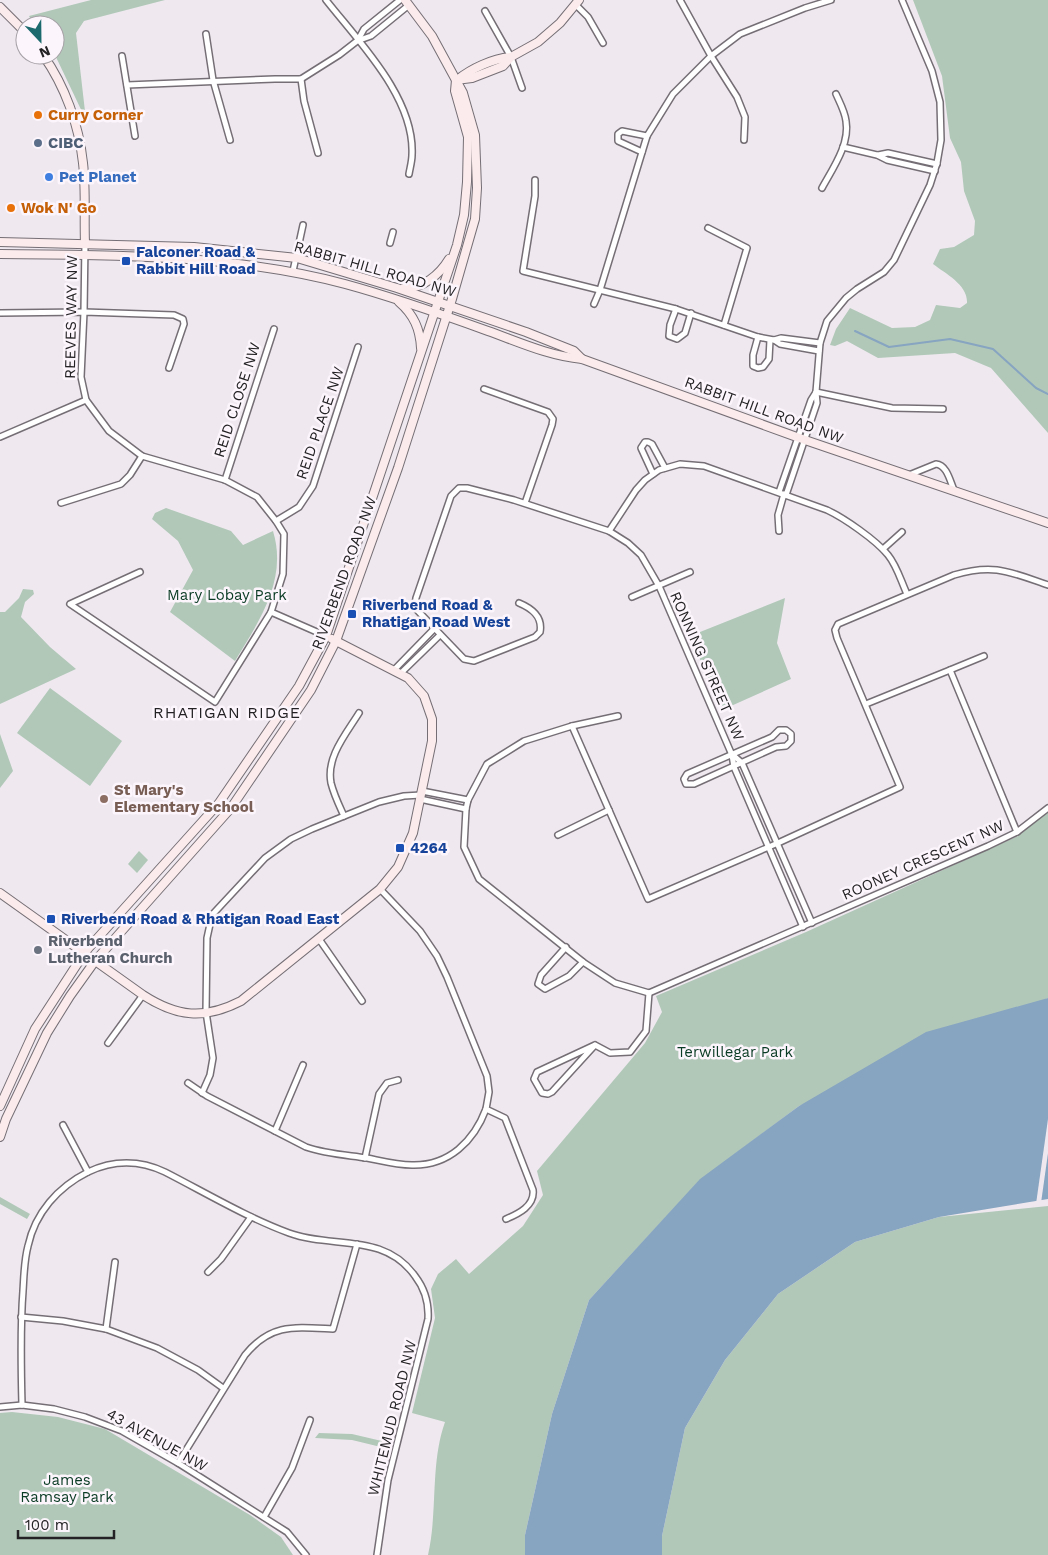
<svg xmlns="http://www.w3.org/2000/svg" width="1048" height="1555" viewBox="0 0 1048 1555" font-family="'Work Sans',sans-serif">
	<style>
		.green { fill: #b1c8b9 }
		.water { fill: #87a4c0 }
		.pier { fill: #efe9ef }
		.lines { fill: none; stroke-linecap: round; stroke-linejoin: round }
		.stream { stroke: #87a4c0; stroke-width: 2 }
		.street-casing { stroke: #756f75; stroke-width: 8 }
		.secondary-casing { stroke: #756f75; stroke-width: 10 }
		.street { stroke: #fff; stroke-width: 5 }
		.secondary { stroke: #fbebec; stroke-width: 8 }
		.food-dot { fill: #e8710a; stroke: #fcf6fc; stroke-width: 2 }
		.service-dot { fill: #5c6f8a; stroke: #fcf6fc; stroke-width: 2 }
		.shop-dot { fill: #3f7fe0; stroke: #fcf6fc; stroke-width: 2 }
		.transit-dot { fill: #1a4fb4; stroke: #fcf6fc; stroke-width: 2 }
		.education-dot { fill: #8d6e63; stroke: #fcf6fc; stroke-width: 2 }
		.worship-dot { fill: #6b7280; stroke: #fcf6fc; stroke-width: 2 }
		.labels { text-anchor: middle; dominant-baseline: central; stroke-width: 5; stroke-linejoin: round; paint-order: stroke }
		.food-label { font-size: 15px; font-weight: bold; fill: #c56008; stroke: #fcf6fc; text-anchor: start }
		.service-label { font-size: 15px; font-weight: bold; fill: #4e5e75; stroke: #fcf6fc; text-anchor: start }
		.shop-label { font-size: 15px; font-weight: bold; fill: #366cbe; stroke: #fcf6fc; text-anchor: start }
		.transit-label { font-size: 15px; font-weight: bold; fill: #164399; stroke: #fcf6fc; text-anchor: start }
		.street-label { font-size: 15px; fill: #242224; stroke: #fcf6fc }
		.park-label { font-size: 15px; fill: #0a3b24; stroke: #fcf6fc }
		.education-label { font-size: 15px; font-weight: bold; fill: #785e54; stroke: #fcf6fc; text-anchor: start }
		.worship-label { font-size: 15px; font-weight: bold; fill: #5b616d; stroke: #fcf6fc; text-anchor: start }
		.neighbourhood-label { font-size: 16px; letter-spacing: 1px; fill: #242224; stroke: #fcf6fc }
	</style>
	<rect width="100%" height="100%" fill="#efe9ef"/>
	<g class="green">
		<polygon points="91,0 165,0 84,21 76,33 86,120 55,55 55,25 34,25 29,16"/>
		<path d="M913,0h135v433l-57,-65 -36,-15 -77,5 -31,-17 -12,5 -5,-1 6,-16 14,-21 42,20 23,-1 15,-7 6,-15 24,3 7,-5c1,-18 -21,-29 -34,-39l7,-15 14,-2 20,-12 1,-14 -11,-30 -3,-29 -11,-24 -8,-62z"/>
		<path d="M166,508l65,23 12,14 30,-14c15,49 -14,90 -38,130l-65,-49 23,-42 -15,-29 -26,-22 3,-6z"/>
		<polygon points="23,589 33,590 34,594 25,602 21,617 50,647 76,669 0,704 0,612 5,612 19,598"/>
		<polygon points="785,598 777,643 791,679 722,710 690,636"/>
		<polygon points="50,688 122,741 90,786 17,733"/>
		<polygon points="0,734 13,771 0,788"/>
		<path d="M1048,810v188l-249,108 -99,74 -111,120 -37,114 -27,121v20h-97c10,-44 2,-91 17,-133l-33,-9 23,-95 -4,-29 7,-15 18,-15 13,15 54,-48 20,-31 -6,-24 108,-128 17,-31 -6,-16 150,-64 212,-96z"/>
		<polygon points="139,851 148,860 137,873 128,864"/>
		<polygon points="0,1197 30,1214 27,1219 0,1204"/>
		<polygon points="1048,1206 1048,1555 662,1555 662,1536 685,1428 725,1360 778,1294 855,1242 939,1217"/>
		<polygon points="12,1412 58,1417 105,1429 250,1515 281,1537 293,1555 0,1555 0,1413"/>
		<polygon points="319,1433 352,1434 386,1442 385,1448 352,1440 315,1438"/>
	</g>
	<polygon class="water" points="1048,998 1048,1199 939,1217 855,1242 778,1294 725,1360 685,1428 662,1536 662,1555 525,1555 525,1535 552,1414 589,1300 700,1179 799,1106 926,1032"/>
	<polygon class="pier" points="1048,1119 1048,1153 1041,1203 1036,1204"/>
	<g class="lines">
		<polyline class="stream" points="855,331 889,347 950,339 993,349 1036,388 1048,394"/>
		<g class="street-casing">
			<g id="street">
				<path d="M326,0c33,42 89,98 86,155 0,6 -2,13 -3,19"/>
				<polyline points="680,0 711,56 737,97 745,117 744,140"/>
				<polyline points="576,5 588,17 603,43"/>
				<polyline points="485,11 511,57 522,88"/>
				<polyline points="206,34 213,80 230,140"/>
				<polyline points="358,40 364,29 400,0"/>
				<polyline points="122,56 135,136"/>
				<polyline points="301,79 304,101 318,153"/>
				<polyline points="127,85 275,79 301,79 339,55 357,41 371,36 409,5"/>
				<polyline points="843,147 877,155 887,160 935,171"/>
				<polyline points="642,152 618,141 618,134 622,131 647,136"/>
				<polyline points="878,155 888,153 937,164"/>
				<polyline points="535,180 535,196 523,271 676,309 758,337 774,340 780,344 819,351"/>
				<path d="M822,188c11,-20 28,-44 24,-67 -1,-9 -6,-18 -10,-27"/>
				<polyline points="708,228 747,248 724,325"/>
				<polyline points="85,243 84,312 81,377 86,400 109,431 142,456 225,480 257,497 276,521 284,534 283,574 271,612 215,702 70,604 140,572"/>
				<polyline points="390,243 393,232"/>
				<polyline points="293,271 303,225"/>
				<polyline points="594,304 600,290 647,136 673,94 711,56 740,34 805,8 831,0"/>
				<polyline points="676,309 670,325 669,336 677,339 685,333 691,313"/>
				<polyline points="0,313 84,312 174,315 183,319 184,324 169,368"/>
				<polyline points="758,337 753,355 753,366 758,368 763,367 769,359 770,340"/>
				<polyline points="774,340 781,338 820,343"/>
				<polyline points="484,389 548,412 553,419 552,425 525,503"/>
				<polyline points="816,392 892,408 943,409"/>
				<polyline points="0,437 86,400"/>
				<polyline points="653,474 641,448 645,442 648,442 652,444 665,468"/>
				<path d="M909,475l27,-11c11,1 14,17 18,26"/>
				<polyline points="225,480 274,329"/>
				<polyline points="779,492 811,400 816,392"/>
				<polyline points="786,495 817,403 816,392 820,343 827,321 846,298 857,289 884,272 894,260 930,185 937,163 941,140 940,102 932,71 902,0"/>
				<polyline points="61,503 121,484 130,475 142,456"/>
				<polyline points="276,521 299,507 313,486 358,347"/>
				<path d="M609,531l27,-41 9,-10 14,-10 21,-6 24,2 123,44c17,8 49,30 61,45 9,11 13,26 19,39"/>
				<polyline points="779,531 778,515 784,494"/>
				<polyline points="883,549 902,532"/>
				<path d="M1048,585c-38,-13 -54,-22 -94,-10l-116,49 -3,6 2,8 63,149 -122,56 -130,56 -76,-173 -48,15 -37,23 -19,36 -2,9 -2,38 15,32 104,83 32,21 34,10 339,-147 29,-14 31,-24"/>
				<polyline points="632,597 690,572"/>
				<path d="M519,603c12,5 24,13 21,29l-5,5 -61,24 -10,-2 -47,-49 -2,-5 1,-7 35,-102 8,-8h8l47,12 95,31 19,12 13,12 18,31 73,169 2,12 69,160"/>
				<polyline points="271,612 326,636"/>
				<polyline points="394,670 434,629"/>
				<polyline points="950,670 984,656"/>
				<polyline points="401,673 440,635"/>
				<polyline points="866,704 950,670 1017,832"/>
				<polyline points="572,726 618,716"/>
				<polygon points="779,730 786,730 791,734 791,741 786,746 776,747 694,784 686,784 684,779 687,774 772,737"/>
				<polyline points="733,755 742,763 812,923"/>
				<polyline points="422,791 468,800"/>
				<polyline points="420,799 466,809"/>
				<path d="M344,816c-5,-11 -10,-21 -13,-33 -5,-26 15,-49 28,-70"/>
				<polyline points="558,835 609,810"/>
				<path d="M380,889l40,42 17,25 10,21 40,99 2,16 -3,17 19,9 28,72c2,16 -15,24 -27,29"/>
				<polyline points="319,939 362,1001"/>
				<polyline points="566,947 541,975 538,984 545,989 569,976 583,962"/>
				<polyline points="108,1043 143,995"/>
				<polyline points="595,1045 552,1092 548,1094 542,1093 534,1079 537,1072 595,1045 610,1053 630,1052 646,1031 649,993"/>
				<path d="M188,1083l19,13 99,51c20,7 41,8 61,11 15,3 30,7 45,7 37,1 62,-24 74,-56"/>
				<polyline points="202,1093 210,1075 213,1058 206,1012 207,938 212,915 265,858 291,839 312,829 379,802 404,796 421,795"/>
				<polyline points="63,1125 88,1172"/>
				<polyline points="275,1131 303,1065"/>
				<polyline points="365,1158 379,1094 387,1083 398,1080"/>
				<polyline points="208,1272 221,1259 251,1217"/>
				<polyline points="21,1317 63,1321 106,1329 157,1348 198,1370 223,1388"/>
				<polyline points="106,1329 115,1262"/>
				<path d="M22,1405c-1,-38 -2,-76 1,-114 1,-15 1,-30 5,-45 7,-33 30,-59 60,-74 25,-12 52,-12 77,0 41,21 81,45 124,61 43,16 95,-1 126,43 10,13 14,27 13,43l-40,161 -11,75"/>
				<polyline points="0,1407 22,1405 54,1409 85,1417 122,1431 178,1463 287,1532 306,1555"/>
				<path d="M178,1463l67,-108c26,-32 50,-28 88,-26l24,-85"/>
				<polyline points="264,1517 292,1468 310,1420"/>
			</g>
		</g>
		<g class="secondary-casing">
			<g id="secondary">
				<polyline points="0,7 25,32"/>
				<path d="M43,55c22,31 36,70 40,108 3,26 1,54 2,80"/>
				<polyline points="456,80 472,78 503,66 511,57 538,42 560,23 579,0"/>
				<path d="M457,80c15,-12 35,-21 54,-23"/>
				<polyline points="0,242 194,247 297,258 397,288 526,332 574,351 582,359"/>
				<path d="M0,254c116,1 232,0 345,30 48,13 96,30 143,47 31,11 61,25 94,28l223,81 243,83"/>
				<path d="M404,288c19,1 36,-14 45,-29"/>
				<path d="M399,302c15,13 21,27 22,46"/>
				<path d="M0,893l143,102c34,22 61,25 98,6l139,-112 18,-22 15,-34 19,-92v-22l-8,-23 -16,-18 -76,-39"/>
				<polyline points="0,1106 35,1029 85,952 219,803 299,686 326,636 457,245 464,215 467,182 468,137 455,91 456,80"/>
				<polyline points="0,1137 6,1119 47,1033 70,996 95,961 231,808 311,690 336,641 398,468 452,299 475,219 477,188 475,135 463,93 432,36 405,0"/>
			</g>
		</g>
		<use href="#street" class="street"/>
		<use href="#secondary" class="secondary"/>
	</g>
	<g class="food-dot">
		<circle cx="38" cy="115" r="5"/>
		<circle cx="11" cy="208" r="5"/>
	</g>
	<circle class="service-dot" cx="38" cy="143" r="5"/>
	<circle class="shop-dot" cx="49" cy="177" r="5"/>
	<g class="transit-dot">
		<rect x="121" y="256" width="10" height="10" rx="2.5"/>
		<rect x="347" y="609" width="10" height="10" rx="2.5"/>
		<rect x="395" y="843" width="10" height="10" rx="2.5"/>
		<rect x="46" y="914" width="10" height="10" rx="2.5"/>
	</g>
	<circle class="education-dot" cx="104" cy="799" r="5"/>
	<circle class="worship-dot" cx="38" cy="950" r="5"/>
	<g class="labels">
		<g class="food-label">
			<text x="48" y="115">Curry Corner</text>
			<text x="21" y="208">Wok N' Go</text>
		</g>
		<g class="service-label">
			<text x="48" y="143">CIBC</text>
		</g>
		<g class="shop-label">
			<text x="59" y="177">Pet Planet</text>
		</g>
		<g class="transit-label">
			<text x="136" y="252">Falconer Road &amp;<tspan x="136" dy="17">Rabbit Hill Road</tspan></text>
			<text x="362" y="605">Riverbend Road &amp;<tspan x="362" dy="17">Rhatigan Road West</tspan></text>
			<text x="410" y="848">4264</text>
			<text x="61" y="919">Riverbend Road &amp; Rhatigan Road East</text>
		</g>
		<g class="street-label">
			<text transform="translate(375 269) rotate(16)">RABBIT HILL ROAD NW</text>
			<text transform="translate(71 317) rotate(-89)">REEVES WAY NW</text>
			<text transform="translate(237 400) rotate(-72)">REID CLOSE NW</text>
			<text transform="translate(764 410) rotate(20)">RABBIT HILL ROAD NW</text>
			<text transform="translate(320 423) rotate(-71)">REID PLACE NW</text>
			<text transform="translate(344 573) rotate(-70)">RIVERBEND ROAD NW</text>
			<text transform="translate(707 666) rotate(66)">RONNING STREET NW</text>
			<text transform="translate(923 860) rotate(-24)">ROONEY CRESCENT NW</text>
			<text transform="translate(392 1418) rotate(-76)">WHITEMUD ROAD NW</text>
			<text transform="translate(157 1440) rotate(29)">43 AVENUE NW</text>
		</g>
		<g class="park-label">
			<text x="227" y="595">Mary Lobay Park</text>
			<text x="735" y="1052">Terwillegar Park</text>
			<text x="67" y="1480">James<tspan x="67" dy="17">Ramsay Park</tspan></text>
		</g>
		<g class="education-label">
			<text x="114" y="790">St Mary's<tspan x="114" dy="17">Elementary School</tspan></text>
		</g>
		<g class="worship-label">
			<text x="48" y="941">Riverbend<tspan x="48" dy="17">Lutheran Church</tspan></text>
		</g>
		<g class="neighbourhood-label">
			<text x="227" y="712">RHATIGAN RIDGE</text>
		</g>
	</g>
	<g transform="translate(40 40) rotate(158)"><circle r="24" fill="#fcf6fc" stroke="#a6a1a6"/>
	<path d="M0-4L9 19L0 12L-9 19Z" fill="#1c696e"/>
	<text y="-8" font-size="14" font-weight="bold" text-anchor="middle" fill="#242224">N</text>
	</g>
	<path d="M18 1530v8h96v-8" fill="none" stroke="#242224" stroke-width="2.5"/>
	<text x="25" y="1530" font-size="15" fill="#242224" stroke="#fcf6fc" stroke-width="4" paint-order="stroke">100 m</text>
</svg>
